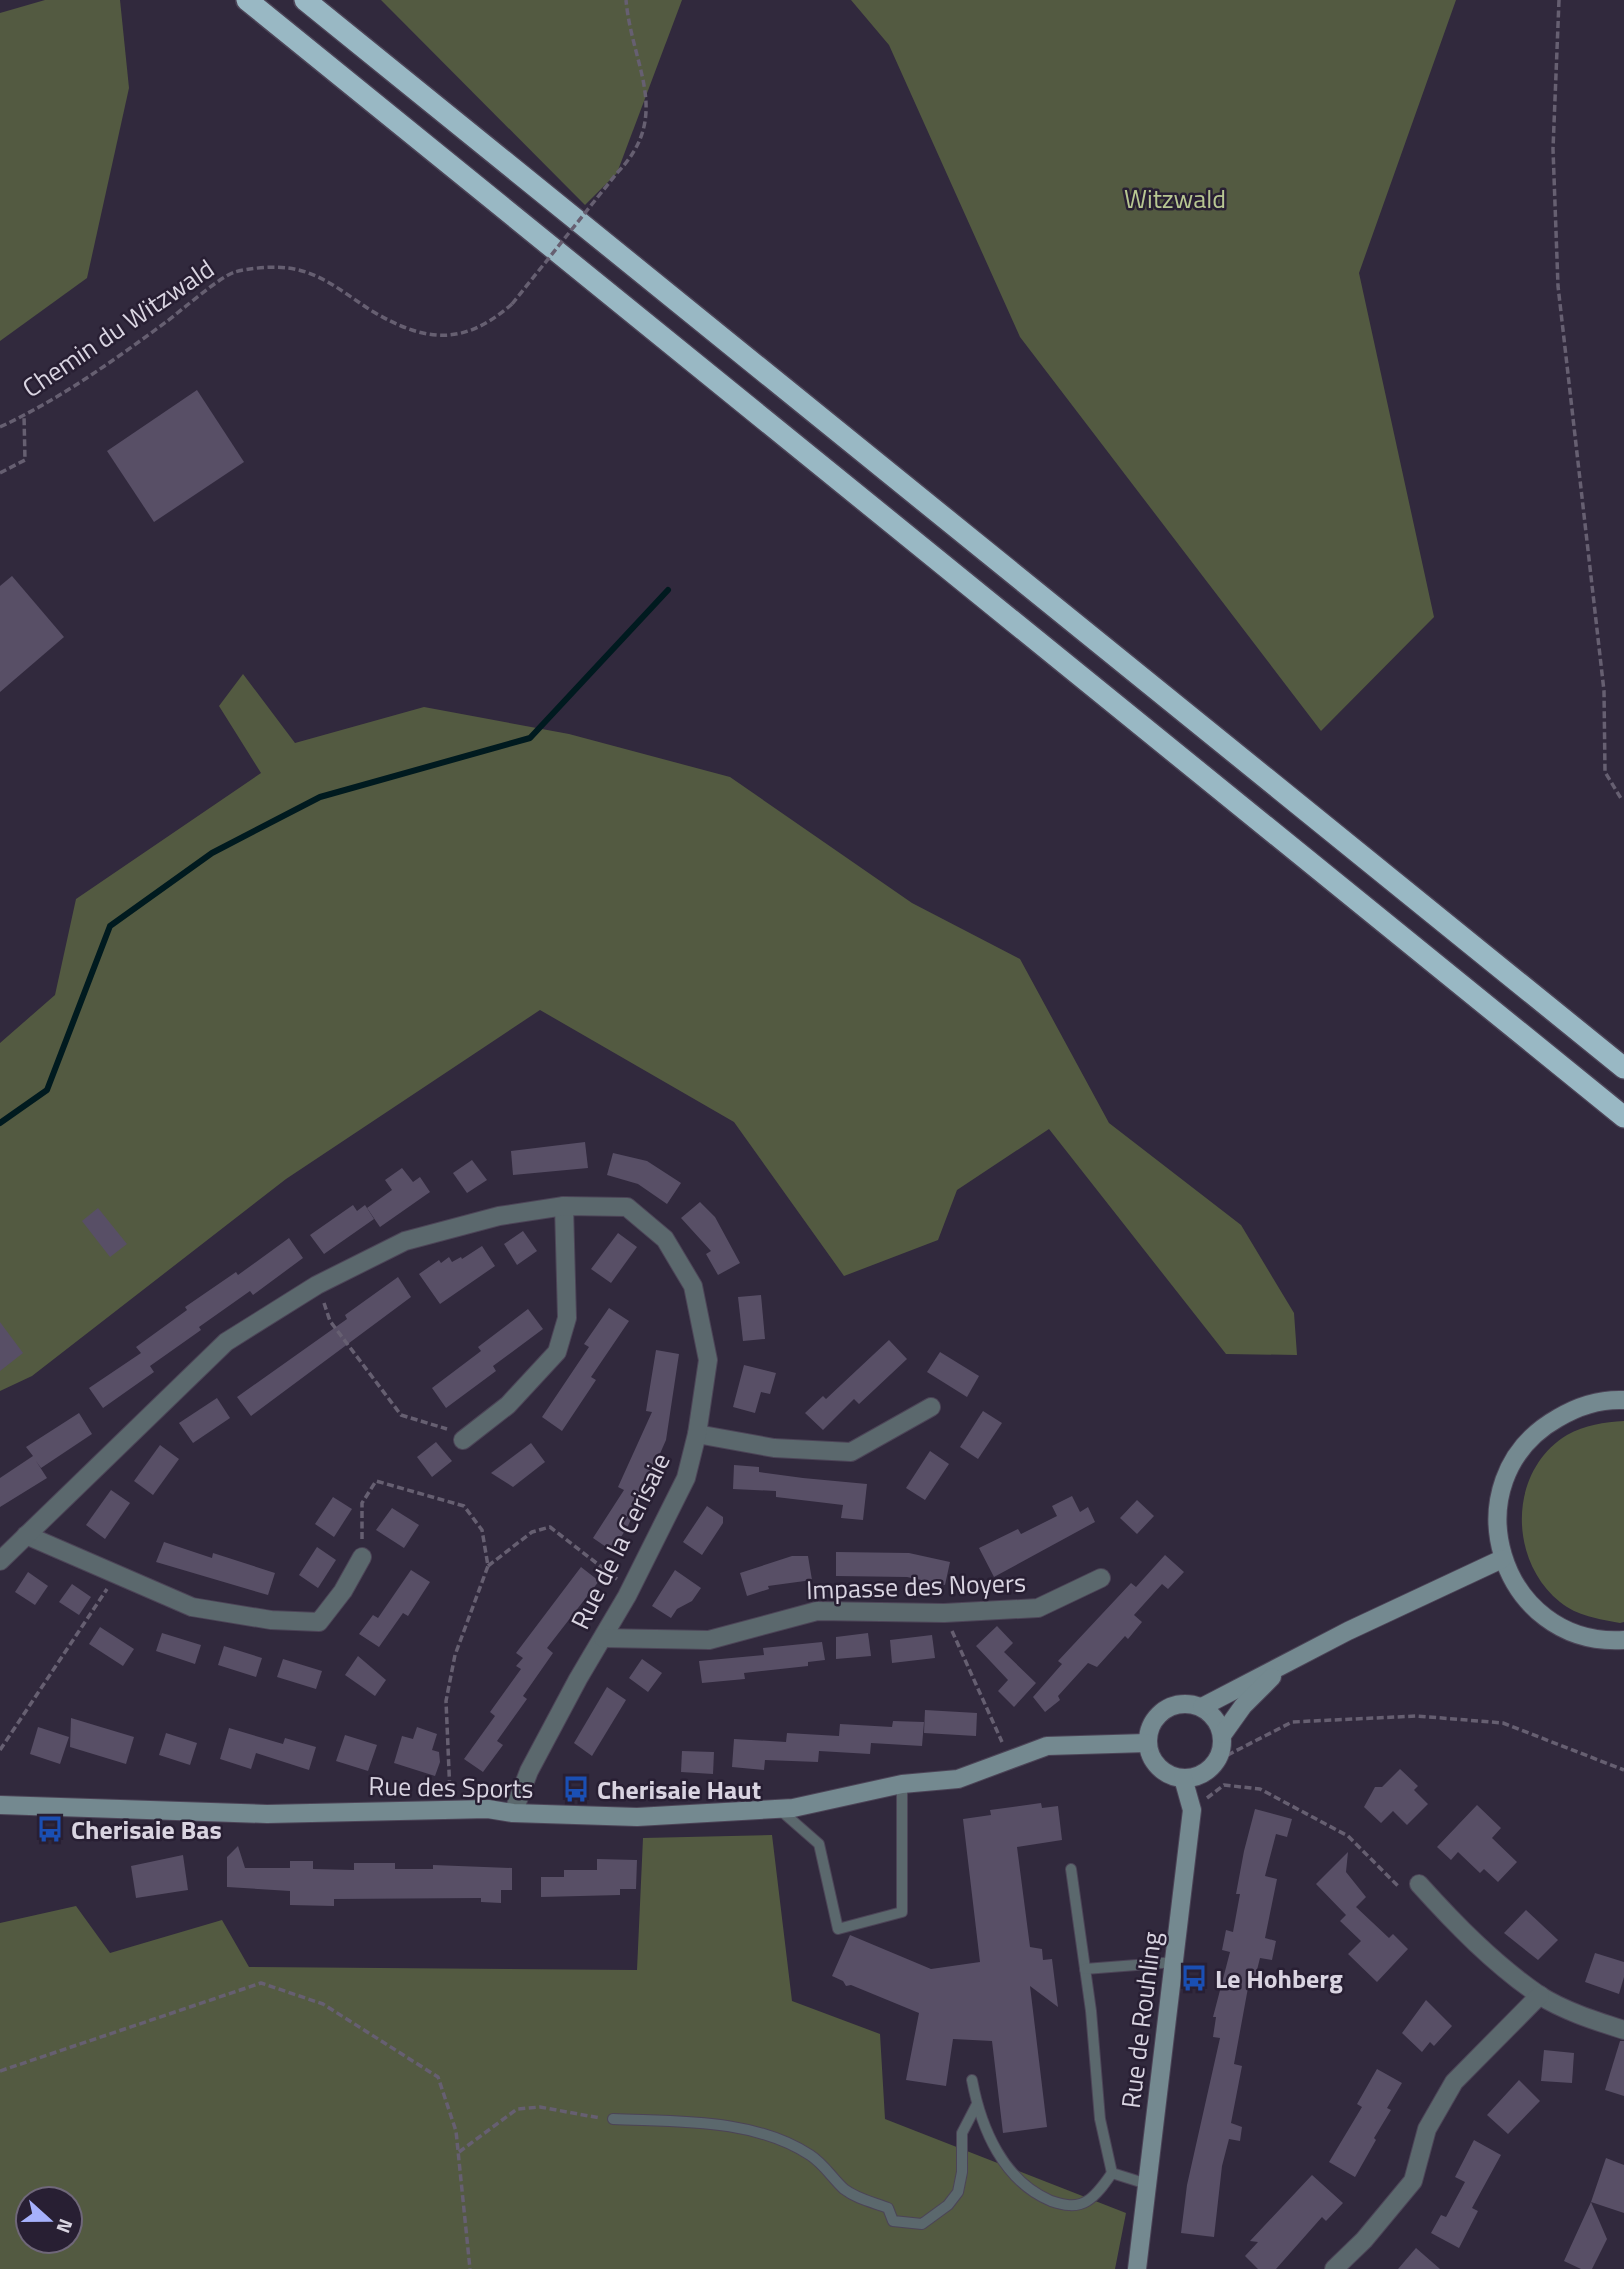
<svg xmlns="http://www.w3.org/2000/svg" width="1624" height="2269" viewBox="0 0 1624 2269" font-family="'Titillium Web',sans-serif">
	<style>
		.green { fill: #535a41; fill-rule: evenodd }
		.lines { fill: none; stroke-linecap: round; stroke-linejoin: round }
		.stream { stroke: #001a1f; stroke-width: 6 }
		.building { fill: #584f66 }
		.lane-casing { stroke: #4c4457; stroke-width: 12 }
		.street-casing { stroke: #4c4457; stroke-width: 20 }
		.secondary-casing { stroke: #4c4457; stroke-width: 20 }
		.highway-casing { stroke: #4c4457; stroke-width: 24 }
		.path { stroke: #665f71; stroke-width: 3.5; stroke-dasharray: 7 3.5; stroke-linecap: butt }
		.lane { stroke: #5b686d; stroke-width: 10 }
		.street { stroke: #5b686d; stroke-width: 18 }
		.secondary { stroke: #748990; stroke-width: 18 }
		.highway { stroke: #99b8c4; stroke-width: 21 }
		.path-bridge { stroke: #665f71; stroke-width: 3.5; stroke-dasharray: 7 3.5; stroke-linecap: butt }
		.labels { text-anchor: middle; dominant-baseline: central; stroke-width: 5; stroke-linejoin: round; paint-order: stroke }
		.park-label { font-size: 26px; fill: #b8c792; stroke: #281f33 }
		.street-label { font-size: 26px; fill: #d9d4e1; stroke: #281f33 }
		.poi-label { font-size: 26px; font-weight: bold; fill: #d9d4e1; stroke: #281f33; text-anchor: start }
	</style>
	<rect width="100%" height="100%" fill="#31293d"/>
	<g class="green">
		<polygon points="45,0 120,0 129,88 87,278 0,341 0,13"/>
		<polygon points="381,0 682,0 617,173 585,205"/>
		<polygon points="851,0 1456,0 1359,273 1434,617 1321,731 1020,337 889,45"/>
		<polygon points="243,674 295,743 424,707 569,734 730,777 912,903 1020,959 1109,1123 1241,1225 1294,1313 1297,1355 1226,1354 1049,1129 957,1190 938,1240 844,1276 734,1122 540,1010 286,1179 32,1376 0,1391 0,1043 55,995 76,899 261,773 219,706"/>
		<path d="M1624,1421v201l-4,1c-21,-4 -43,-7 -60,-21 -52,-42 -52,-131 7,-167 18,-10 37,-13 57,-14z"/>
		<path d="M772,1835l20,166 88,33 5,85 241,94 -11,56h-1115v-346l76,-17 34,47 112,-33 27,47 388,3 6,-132zM28,2199h42v42h-42z"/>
	</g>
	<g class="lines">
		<polyline class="stream" points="0,1123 47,1090 110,926 212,853 320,797 530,738 668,590"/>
	</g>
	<g class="building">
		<polygon points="197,390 244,462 154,522 107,451"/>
		<polygon points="12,576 64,637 0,692 0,586"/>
		<polygon points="585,1142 588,1168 513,1175 511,1151"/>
		<polygon points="613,1153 647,1161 681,1183 667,1204 638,1184 607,1175"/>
		<polygon points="472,1160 487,1180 467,1193 453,1173"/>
		<polygon points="402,1168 413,1182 420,1177 430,1192 380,1227 367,1208 392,1190 385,1180"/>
		<polygon points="700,1202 715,1217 740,1263 718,1275 706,1254 711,1251 681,1218"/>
		<polygon points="353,1205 357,1211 365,1205 374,1219 324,1254 310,1235"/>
		<polygon points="98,1208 127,1244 110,1257 82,1221"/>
		<polygon points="523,1231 537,1251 517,1265 504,1244"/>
		<polygon points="618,1233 637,1247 611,1283 591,1269"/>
		<polygon points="289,1238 303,1258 253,1295 250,1291 199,1327 201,1330 150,1366 154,1372 103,1408 89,1388 141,1353 136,1347 187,1310 185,1307 236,1272 238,1275"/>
		<polygon points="482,1246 495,1266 440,1304 419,1274 439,1260 441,1263 449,1257 452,1262 461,1257 462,1259"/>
		<polygon points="398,1277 411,1297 251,1416 237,1397 347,1319 345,1315"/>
		<polygon points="761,1295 765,1339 743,1341 738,1297"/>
		<polygon points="609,1308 629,1321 591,1377 596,1380 562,1431 542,1417 589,1347 584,1344"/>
		<polygon points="528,1309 543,1329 493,1366 496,1371 446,1408 432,1388 481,1351 478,1347"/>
		<polygon points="0,1322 23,1353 0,1371"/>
		<polygon points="889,1340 907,1359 859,1404 854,1399 823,1430 805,1413 823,1396 826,1399"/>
		<polygon points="656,1350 679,1354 666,1440 628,1526 612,1551 593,1538 624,1490 618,1487 652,1412 646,1411"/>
		<polygon points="940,1352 979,1376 967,1397 927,1372"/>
		<polygon points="744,1365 776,1373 770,1394 761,1392 755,1413 733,1407"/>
		<polygon points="217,1398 230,1418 193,1443 179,1423"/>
		<polygon points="983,1411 1002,1423 978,1459 960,1447"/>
		<polygon points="79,1413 92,1434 41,1468 36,1461 47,1478 0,1507 0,1478 33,1456 26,1447"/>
		<polygon points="436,1442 452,1461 432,1477 417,1457"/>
		<polygon points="531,1443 545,1462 513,1487 491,1473"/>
		<polygon points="160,1445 179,1459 153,1495 134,1481"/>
		<polygon points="930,1451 949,1464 925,1500 906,1488"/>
		<polygon points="734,1465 759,1467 759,1472 803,1478 867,1484 863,1520 841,1518 843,1505 776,1497 776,1491 733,1489"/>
		<polygon points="111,1490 130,1503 105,1539 86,1525"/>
		<polygon points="1072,1496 1080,1512 1088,1507 1095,1522 994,1577 979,1548 1018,1529 1021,1534 1057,1516 1052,1506"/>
		<polygon points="333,1497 352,1509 334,1537 315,1524"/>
		<polygon points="1137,1500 1154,1516 1137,1534 1120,1518"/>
		<polygon points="707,1506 723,1517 723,1523 702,1555 683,1542"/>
		<polygon points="392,1508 419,1525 404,1548 376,1530"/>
		<polygon points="164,1542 212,1558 213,1553 275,1573 268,1595 156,1562"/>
		<polygon points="317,1547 336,1560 318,1588 299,1575"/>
		<polygon points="836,1552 909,1553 950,1562 945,1585 907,1577 836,1576"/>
		<polygon points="1165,1555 1184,1572 1168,1589 1162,1584 1134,1615 1142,1622 1128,1639 1125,1636 1097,1667 1088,1663 1058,1696 1060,1700 1045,1712 1033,1697 1062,1664 1058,1661 1131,1583 1136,1587"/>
		<polygon points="792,1556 808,1556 812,1580 768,1586 769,1589 747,1596 740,1573"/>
		<polygon points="581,1567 599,1581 547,1648 553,1653 523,1696 527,1699 497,1741 503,1745 483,1772 464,1759 495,1716 490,1712 521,1669 516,1666 523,1658 516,1653"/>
		<polygon points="411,1570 430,1582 408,1616 403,1613 379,1647 359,1634 373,1615 378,1618"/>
		<polygon points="675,1570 701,1588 692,1601 677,1609 671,1618 652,1606"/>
		<polygon points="28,1572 48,1586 35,1605 15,1592"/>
		<polygon points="72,1584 91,1597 79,1615 59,1602"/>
		<polygon points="997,1626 1013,1643 1004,1652 1036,1683 1014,1707 998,1691 1008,1680 976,1646"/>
		<polygon points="100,1627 134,1649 123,1666 89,1644"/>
		<polygon points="162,1633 201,1645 195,1664 156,1651"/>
		<polygon points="868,1633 871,1656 836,1659 836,1637"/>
		<polygon points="932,1635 935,1658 892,1663 890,1640"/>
		<polygon points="822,1642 825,1660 808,1662 808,1666 744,1673 745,1679 702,1683 699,1661 764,1655 763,1648"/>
		<polygon points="224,1646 262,1658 256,1677 218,1665"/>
		<polygon points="358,1656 386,1680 375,1696 345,1675"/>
		<polygon points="283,1659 322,1671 316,1689 277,1677"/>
		<polygon points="642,1659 662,1673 648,1692 629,1678"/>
		<polygon points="607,1687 626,1700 592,1756 574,1743"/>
		<polygon points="925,1710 977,1713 976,1736 924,1733"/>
		<polygon points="71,1718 134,1737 126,1764 70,1747"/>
		<polygon points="893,1721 924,1722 922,1746 871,1743 870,1754 819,1751 818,1762 765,1760 764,1770 732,1767 734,1739 786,1742 787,1733 839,1736 840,1724 892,1727"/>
		<polygon points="38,1727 69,1737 60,1764 30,1754"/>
		<polygon points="417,1727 437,1734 432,1750 439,1752 440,1762 435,1776 394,1763 402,1736 413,1739"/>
		<polygon points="229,1728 283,1744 285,1738 316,1747 309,1770 256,1753 251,1769 220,1759"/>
		<polygon points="166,1733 197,1743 190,1765 159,1755"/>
		<polygon points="345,1735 377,1745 368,1771 336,1761"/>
		<polygon points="682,1751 714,1752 713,1774 681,1772"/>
		<polygon points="1400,1769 1418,1786 1414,1790 1428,1804 1407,1825 1393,1811 1381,1823 1364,1807 1375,1787 1382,1787"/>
		<polygon points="1041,1803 1042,1808 1058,1806 1062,1840 1017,1847 1030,1947 1042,1949 1043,1960 1052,1959 1058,2007 1030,1986 1047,2127 1003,2133 992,2041 953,2039 946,2086 906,2080 919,2013 851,1985 846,1986 843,1981 832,1976 850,1935 931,1969 980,1962 963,1819 991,1815 990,1810"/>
		<polygon points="1477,1805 1501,1828 1492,1838 1517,1862 1498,1882 1484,1869 1480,1873 1458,1852 1451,1860 1437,1847"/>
		<polygon points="1255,1809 1292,1819 1287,1837 1276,1834 1265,1876 1277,1879 1265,1938 1276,1941 1272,1960 1260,1958 1255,1978 1250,1977 1234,2064 1242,2066 1231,2123 1242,2127 1240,2141 1229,2139 1222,2166 1214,2237 1181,2233 1187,2185 1220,2038 1213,2037 1216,2017 1213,2017 1230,1952 1222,1950 1226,1930 1233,1932 1240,1894 1236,1894 1244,1851"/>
		<polygon points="238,1846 245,1868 290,1868 290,1861 313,1861 313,1869 354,1870 354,1863 395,1863 395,1869 433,1869 433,1865 512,1868 512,1890 501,1890 501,1903 481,1902 481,1898 334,1899 334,1906 290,1905 290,1891 227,1887 227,1857"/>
		<polygon points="1348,1852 1346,1872 1366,1897 1356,1907 1389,1938 1393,1934 1408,1949 1377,1982 1348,1954 1361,1941 1340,1921 1346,1915 1316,1884"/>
		<polygon points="183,1855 188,1890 136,1898 131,1866"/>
		<polygon points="597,1859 637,1860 636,1889 620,1889 620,1895 541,1897 541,1877 564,1877 564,1870 597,1870"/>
		<polygon points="1526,1910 1558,1940 1538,1960 1504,1933"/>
		<polygon points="1595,1953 1624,1962 1624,1977 1619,1994 1585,1982"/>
		<polygon points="1426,2000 1452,2026 1434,2046 1430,2042 1422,2052 1402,2033"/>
		<polygon points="1620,2041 1624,2041 1624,2096 1605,2090"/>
		<polygon points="1544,2050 1574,2053 1572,2083 1541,2081"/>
		<polygon points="1377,2069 1402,2083 1387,2108 1391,2110 1374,2138 1376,2140 1355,2177 1329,2162 1362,2107 1357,2104"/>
		<polygon points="1519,2080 1540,2101 1508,2134 1487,2115"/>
		<polygon points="1474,2140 1501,2155 1472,2208 1478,2211 1459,2248 1431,2233 1441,2215 1446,2217 1465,2182 1455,2177"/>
		<polygon points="1606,2158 1624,2165 1624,2213 1591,2202 1607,2239 1592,2269 1581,2269 1564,2261 1591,2202"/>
		<polygon points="1312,2175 1343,2203 1326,2221 1322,2217 1276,2269 1258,2269 1245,2256 1258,2242 1250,2241"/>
		<polygon points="1416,2248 1440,2269 1398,2269"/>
	</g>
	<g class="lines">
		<g class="lane-casing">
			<g id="lane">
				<polyline points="779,1809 819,1844 838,1929 902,1912 902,1784"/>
				<polyline points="1071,1869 1091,2011 1100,2119 1112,2173 1147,2184"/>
				<polyline points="1085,1969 1175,1962"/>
				<path d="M972,2080c9,48 31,101 79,121 12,4 25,7 36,0 10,-6 18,-18 25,-28"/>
				<path d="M613,2119c65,3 140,-1 197,36 14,9 22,23 34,34 13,10 28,13 44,19l5,13 29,3 26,-19 10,-13 4,-20v-39l15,-29"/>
			</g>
		</g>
		<g class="street-casing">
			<g id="street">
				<polyline points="697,1434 774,1448 851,1452 931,1407"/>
				<polyline points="463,1440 508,1405 557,1352 567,1318 564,1206"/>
				<polyline points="26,1535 192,1607 271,1620 319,1622 343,1591 362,1557"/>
				<polyline points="0,1561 226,1342 317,1285 405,1241 499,1216 564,1206 627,1207 665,1239 693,1286 708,1360 697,1434 686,1478 627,1596 578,1679 529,1771 513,1813"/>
				<polyline points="603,1638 709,1640 817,1611 944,1613 1038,1608 1101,1578"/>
				<path d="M1419,1884c36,40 75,80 120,111 25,16 57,26 85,35"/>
				<polyline points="1334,2269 1364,2240 1413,2181 1427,2129 1454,2082 1540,1995"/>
			</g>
		</g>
		<g class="secondary-casing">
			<g id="secondary">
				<path d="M1624,1400c-24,-1 -46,6 -66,18 -110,62 -59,230 66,222"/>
				<circle cx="1185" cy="1741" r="37"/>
				<polyline points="1202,1707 1348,1631 1502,1559"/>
				<polyline points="1223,1734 1243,1706 1272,1677"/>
				<polyline points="0,1805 267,1814 488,1809 513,1813 637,1817 793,1808 902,1784 958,1779 1047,1746 1146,1743"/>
				<polyline points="1137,2269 1192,1810 1183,1778"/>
			</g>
		</g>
		<g class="highway-casing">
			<g id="highway">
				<polyline points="247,0 1624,1117"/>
				<polyline points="305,0 1624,1068"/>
			</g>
		</g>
		<g class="path">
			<polyline points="1559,0 1553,149 1558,286 1604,691 1605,772 1622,800"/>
			<path d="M617,173c56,-58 15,-106 9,-173"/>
			<path d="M0,427c60,-28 113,-66 166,-105 15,-11 53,-45 69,-50 13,-4 39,-6 53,-4 33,4 57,26 84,43 54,32 92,35 140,-7"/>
			<polyline points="0,473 25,460 24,415"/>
			<polyline points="324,1303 330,1321 401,1415 447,1429"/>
			<polyline points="362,1539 362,1503 376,1481 464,1506 482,1530 488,1566 455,1655 446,1701 450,1794"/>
			<polyline points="488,1566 532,1532 550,1527 617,1579"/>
			<polyline points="952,1631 1002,1742"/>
			<polyline points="0,1750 107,1589"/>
			<polyline points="1218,1760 1292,1722 1417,1716 1503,1723 1624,1770"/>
			<polyline points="1207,1798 1224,1785 1260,1789 1348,1836 1400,1888"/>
			<polyline points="0,2071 261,1983 323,2004 438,2077 456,2131 470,2269"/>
			<polyline points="459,2152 517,2109 540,2107 600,2118"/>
		</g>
		<use href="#lane" class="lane"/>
		<use href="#street" class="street"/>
		<use href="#secondary" class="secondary"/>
		<use href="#highway" class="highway"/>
		<polyline class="path-bridge" points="512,304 617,173"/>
	</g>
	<defs>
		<g id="bus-bare" transform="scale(2.1)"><path d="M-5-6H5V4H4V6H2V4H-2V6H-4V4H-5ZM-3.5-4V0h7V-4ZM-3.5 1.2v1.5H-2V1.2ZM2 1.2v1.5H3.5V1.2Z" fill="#1a4fb4" stroke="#281f33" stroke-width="2.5" paint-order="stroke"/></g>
	</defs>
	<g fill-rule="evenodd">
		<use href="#bus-bare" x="576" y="1789"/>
		<use href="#bus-bare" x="50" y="1829"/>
		<use href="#bus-bare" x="1194" y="1978"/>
	</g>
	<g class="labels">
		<g class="park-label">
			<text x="1175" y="198">Witzwald</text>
		</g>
		<g class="street-label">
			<text transform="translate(118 328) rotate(-34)">Chemin du Witzwald</text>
			<text transform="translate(620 1541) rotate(-64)">Rue de la Cerisaie</text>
			<text transform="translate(916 1586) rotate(-2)">Impasse des Noyers</text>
			<text transform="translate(451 1787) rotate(1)">Rue des Sports</text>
			<text transform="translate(1141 2020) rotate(-83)">Rue de Rouhling</text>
		</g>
		<g class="poi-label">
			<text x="597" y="1789">Cherisaie Haut</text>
			<text x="71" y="1829">Cherisaie Bas</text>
			<text x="1215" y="1978">Le Hohberg</text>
		</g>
	</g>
	<g transform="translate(49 2220) rotate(111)"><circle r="33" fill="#281f33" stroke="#6f6779" stroke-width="2"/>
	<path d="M0-5L12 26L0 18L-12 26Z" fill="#a6b1fc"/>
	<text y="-10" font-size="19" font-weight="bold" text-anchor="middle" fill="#d9d4e1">N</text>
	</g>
</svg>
